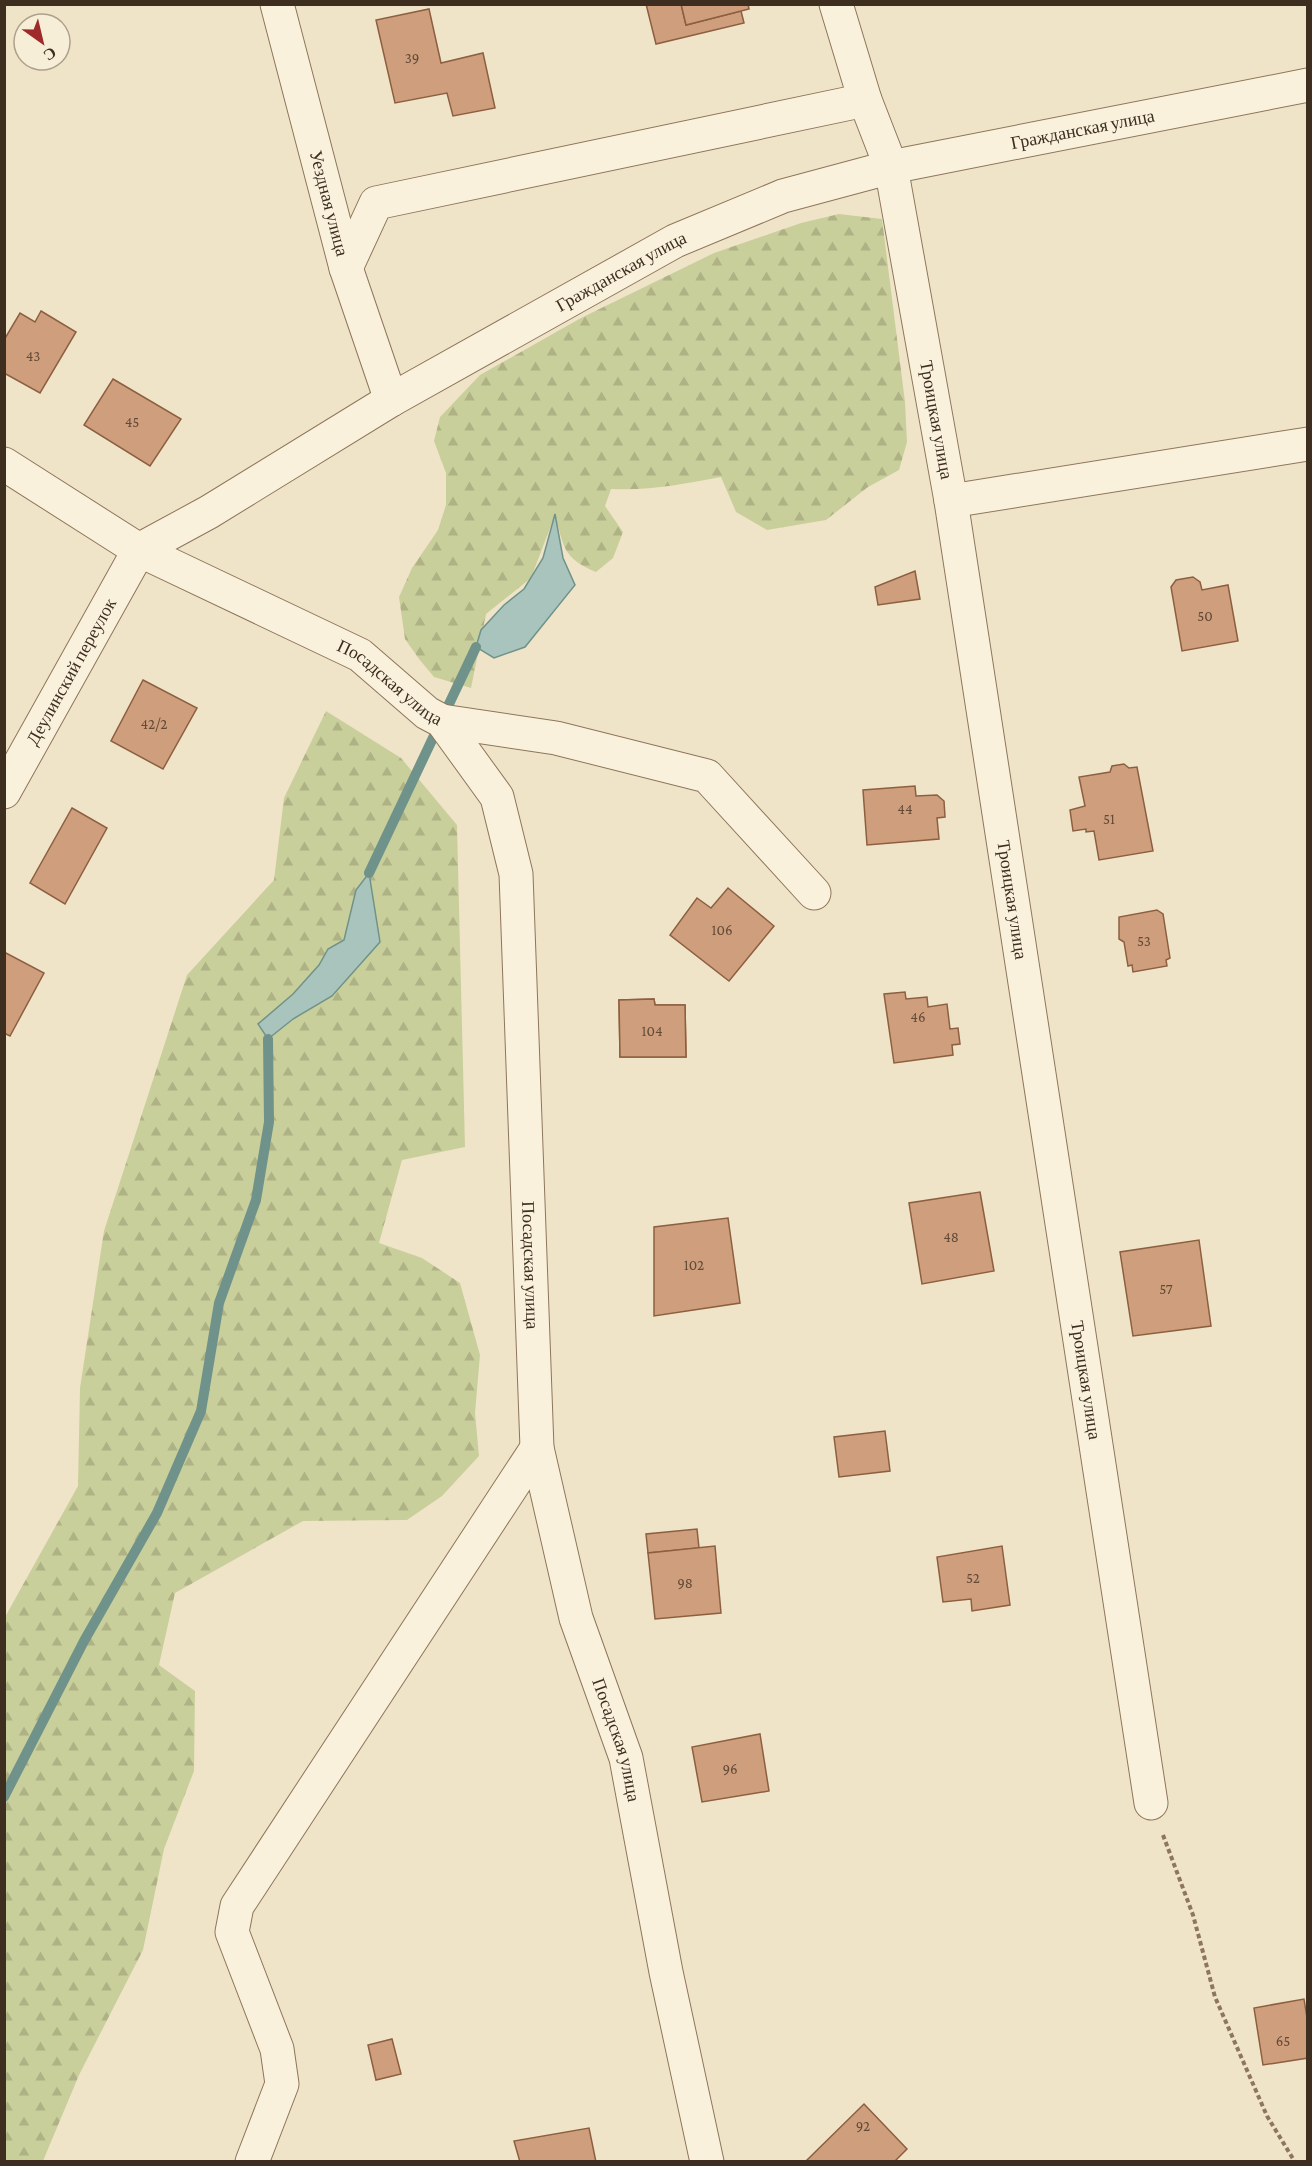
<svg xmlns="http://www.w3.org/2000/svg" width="1312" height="2166" viewBox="0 0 1312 2166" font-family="'Crimson Pro',serif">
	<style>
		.forest { fill: url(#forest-firs) }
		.water { fill: #a9c4bc; stroke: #6f938a; stroke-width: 1.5 }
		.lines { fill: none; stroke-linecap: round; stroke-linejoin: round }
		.stream { stroke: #6f938a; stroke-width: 10 }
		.building { fill: #cf9f7d; stroke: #8d5f41; stroke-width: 1.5 }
		.minor-casing { stroke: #8d765c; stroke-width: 35 }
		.path { stroke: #8d765c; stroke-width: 4; stroke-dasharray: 4.5 3; stroke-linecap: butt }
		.minor { stroke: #faf1dc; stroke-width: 33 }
		.labels { text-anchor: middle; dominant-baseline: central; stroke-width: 6; stroke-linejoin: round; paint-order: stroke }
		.number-label { font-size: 15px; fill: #624a37 }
		.street-label { font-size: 18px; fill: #3d2e20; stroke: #f7eed8 }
	</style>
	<defs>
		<pattern id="forest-firs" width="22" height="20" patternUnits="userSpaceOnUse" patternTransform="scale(1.5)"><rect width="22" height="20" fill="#c9cf9b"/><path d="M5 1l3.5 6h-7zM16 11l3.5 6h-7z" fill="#aeb285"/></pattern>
	</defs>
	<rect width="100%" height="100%" fill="#f0e4c8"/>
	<g class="forest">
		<path d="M839,214l43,5 23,183 2,40 -8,28 -31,17 -42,33 -59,10 -31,-18 -15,-35c-37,7 -72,14 -110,12l-6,17 18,26 -10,26 -17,14c-34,-14 -32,-26 -41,-57l-24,63 -45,36 -15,74 -37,-11 -15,-18 -14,-20 -6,-42 13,-29 26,-38 8,-25v-32l-12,-32 6,-24 40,-42 101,-57 133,-65 87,-30z"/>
		<polygon points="326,711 401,758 457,825 465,1147 402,1160 379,1243 422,1258 460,1283 480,1355 475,1413 479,1456 442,1496 407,1520 303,1521 175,1593 159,1665 195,1691 194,1771 164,1849 143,1950 79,2075 43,2161 5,2162 5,1617 78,1486 80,1388 104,1231 187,975 274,880 284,798"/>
	</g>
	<g class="water">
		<polygon points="555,514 563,558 575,585 525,647 494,658 476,647 481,630 504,605 524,589 543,558"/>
		<polygon points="369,873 380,942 332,996 293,1019 268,1039 258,1024 293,994 319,965 328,949 344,940 356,890"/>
	</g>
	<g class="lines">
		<g class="stream">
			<polyline points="369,873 476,647"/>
			<polyline points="4,1797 84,1641 157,1513 201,1411 219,1303 256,1200 269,1122 268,1039"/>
		</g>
	</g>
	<g class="building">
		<polygon points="646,4 681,4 686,25 741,11 744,23 656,44"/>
		<polygon points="681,4 748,4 749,9 686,25"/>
		<polygon points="429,9 441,63 483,53 495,108 453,116 447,93 395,103 376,20"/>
		<polygon points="41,311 76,332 40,393 4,373 4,340 20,313 35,322"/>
		<polygon points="113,379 181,419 150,466 84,425"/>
		<polygon points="915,571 920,599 878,605 875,587"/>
		<polygon points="1193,577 1200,582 1202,590 1228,585 1238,641 1182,651 1171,587 1176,580"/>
		<polygon points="143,680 197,708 163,769 111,741"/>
		<polygon points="1124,764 1129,768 1137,767 1153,851 1099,860 1094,831 1086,832 1086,829 1073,831 1070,810 1085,806 1079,777 1110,772 1112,766"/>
		<polygon points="915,786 916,796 937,795 944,801 945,817 937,818 939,839 867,845 863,790"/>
		<polygon points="72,808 107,828 65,904 30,883"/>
		<polygon points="728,888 774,926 729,981 670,935 697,898 711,908"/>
		<polygon points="1157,910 1163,914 1170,958 1166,960 1167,966 1133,972 1132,965 1128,966 1124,942 1119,939 1119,917"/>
		<polygon points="4,952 44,973 10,1036 4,1033"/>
		<polygon points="905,992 906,999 927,997 928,1007 947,1004 950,1029 958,1028 960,1044 952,1045 953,1055 894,1063 884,994"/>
		<polygon points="654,999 655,1005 685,1005 686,1057 620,1057 619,1000"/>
		<polygon points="654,999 655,1005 685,1005 686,1057 620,1057 619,1000"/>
		<polygon points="980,1192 994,1271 922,1284 909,1203"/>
		<polygon points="728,1218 740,1303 654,1316 654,1227"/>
		<polygon points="1199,1240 1211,1326 1133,1336 1120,1252"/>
		<polygon points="885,1431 890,1471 839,1477 834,1437"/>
		<polygon points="697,1529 699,1548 648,1553 646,1534"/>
		<polygon points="715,1546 721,1613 655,1619 648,1553"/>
		<polygon points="1002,1546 1010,1605 972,1611 971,1599 943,1602 937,1557"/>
		<polygon points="760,1734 769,1791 702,1802 692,1747"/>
		<polygon points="1304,1999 1308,2024 1308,2058 1263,2065 1254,2008"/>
		<polygon points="392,2039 401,2074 376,2080 368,2045"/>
		<polygon points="864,2104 907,2149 894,2162 805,2162"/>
		<polygon points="589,2128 596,2162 520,2162 514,2141"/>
	</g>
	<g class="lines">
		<g class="minor-casing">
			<g id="minor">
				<path id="s1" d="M277,4l69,264 45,132"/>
				<path id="s2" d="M836,4l29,96 26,67 60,334 200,1302"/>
				<polyline points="346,268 376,203 865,100"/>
				<path id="s3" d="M4,464l135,86 70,-38 182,-112 284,-159 108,-45 108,-29 417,-82"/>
				<polyline points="951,501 1308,444"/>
				<polyline points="442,721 556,738 707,776 814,893"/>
				<path id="s4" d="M4,792l135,-242 221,105 67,58 15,8 55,76 19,77 21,574 39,170 50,140 40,214 41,190"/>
				<polyline points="252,2162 282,2084 277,2049 232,1932 237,1906 537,1448"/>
			</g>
		</g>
		<polyline class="path" points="1163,1835 1193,1915 1215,1997 1267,2116 1295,2162"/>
		<use href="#minor" class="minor"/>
	</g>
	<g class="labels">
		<g class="number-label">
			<text x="412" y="58">39</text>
			<text x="33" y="356">43</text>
			<text x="132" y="422">45</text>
			<text x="1205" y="616">50</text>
			<text x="154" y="724">42/2</text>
			<text x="905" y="809">44</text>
			<text x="1109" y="819">51</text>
			<text x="722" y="930">106</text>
			<text x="1144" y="941">53</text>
			<text x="918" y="1017">46</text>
			<text x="652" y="1031">104</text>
			<text x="951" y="1237">48</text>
			<text x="694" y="1265">102</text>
			<text x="1166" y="1289">57</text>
			<text x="973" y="1578">52</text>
			<text x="685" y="1583">98</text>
			<text x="730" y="1769">96</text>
			<text x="1283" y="2041">65</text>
			<text x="863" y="2126">92</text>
		</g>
		<g class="street-label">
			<text stroke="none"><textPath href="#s3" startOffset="1203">Гражданская улица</textPath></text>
			<text stroke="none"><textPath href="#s1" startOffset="206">Уездная улица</textPath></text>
			<text stroke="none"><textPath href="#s3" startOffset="717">Гражданская улица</textPath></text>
			<text stroke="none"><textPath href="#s2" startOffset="429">Троицкая улица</textPath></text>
			<text stroke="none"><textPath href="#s4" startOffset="138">Деулинский переулок</textPath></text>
			<text stroke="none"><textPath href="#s4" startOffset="562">Посадская улица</textPath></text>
			<text stroke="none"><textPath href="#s2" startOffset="915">Троицкая улица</textPath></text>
			<text stroke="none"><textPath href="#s4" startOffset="1192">Посадская улица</textPath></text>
			<text stroke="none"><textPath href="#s2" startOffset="1401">Троицкая улица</textPath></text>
			<text stroke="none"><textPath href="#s4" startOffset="1678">Посадская улица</textPath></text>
		</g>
	</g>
	<rect width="1312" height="2166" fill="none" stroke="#3d2e20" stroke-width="12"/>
	<g transform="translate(42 42) rotate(146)"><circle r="28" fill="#f7eed8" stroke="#ada18e" stroke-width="1.5"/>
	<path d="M0-4.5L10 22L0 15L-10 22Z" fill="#9e2a2b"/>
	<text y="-9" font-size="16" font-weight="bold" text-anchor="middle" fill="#3d2e20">С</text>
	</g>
</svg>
